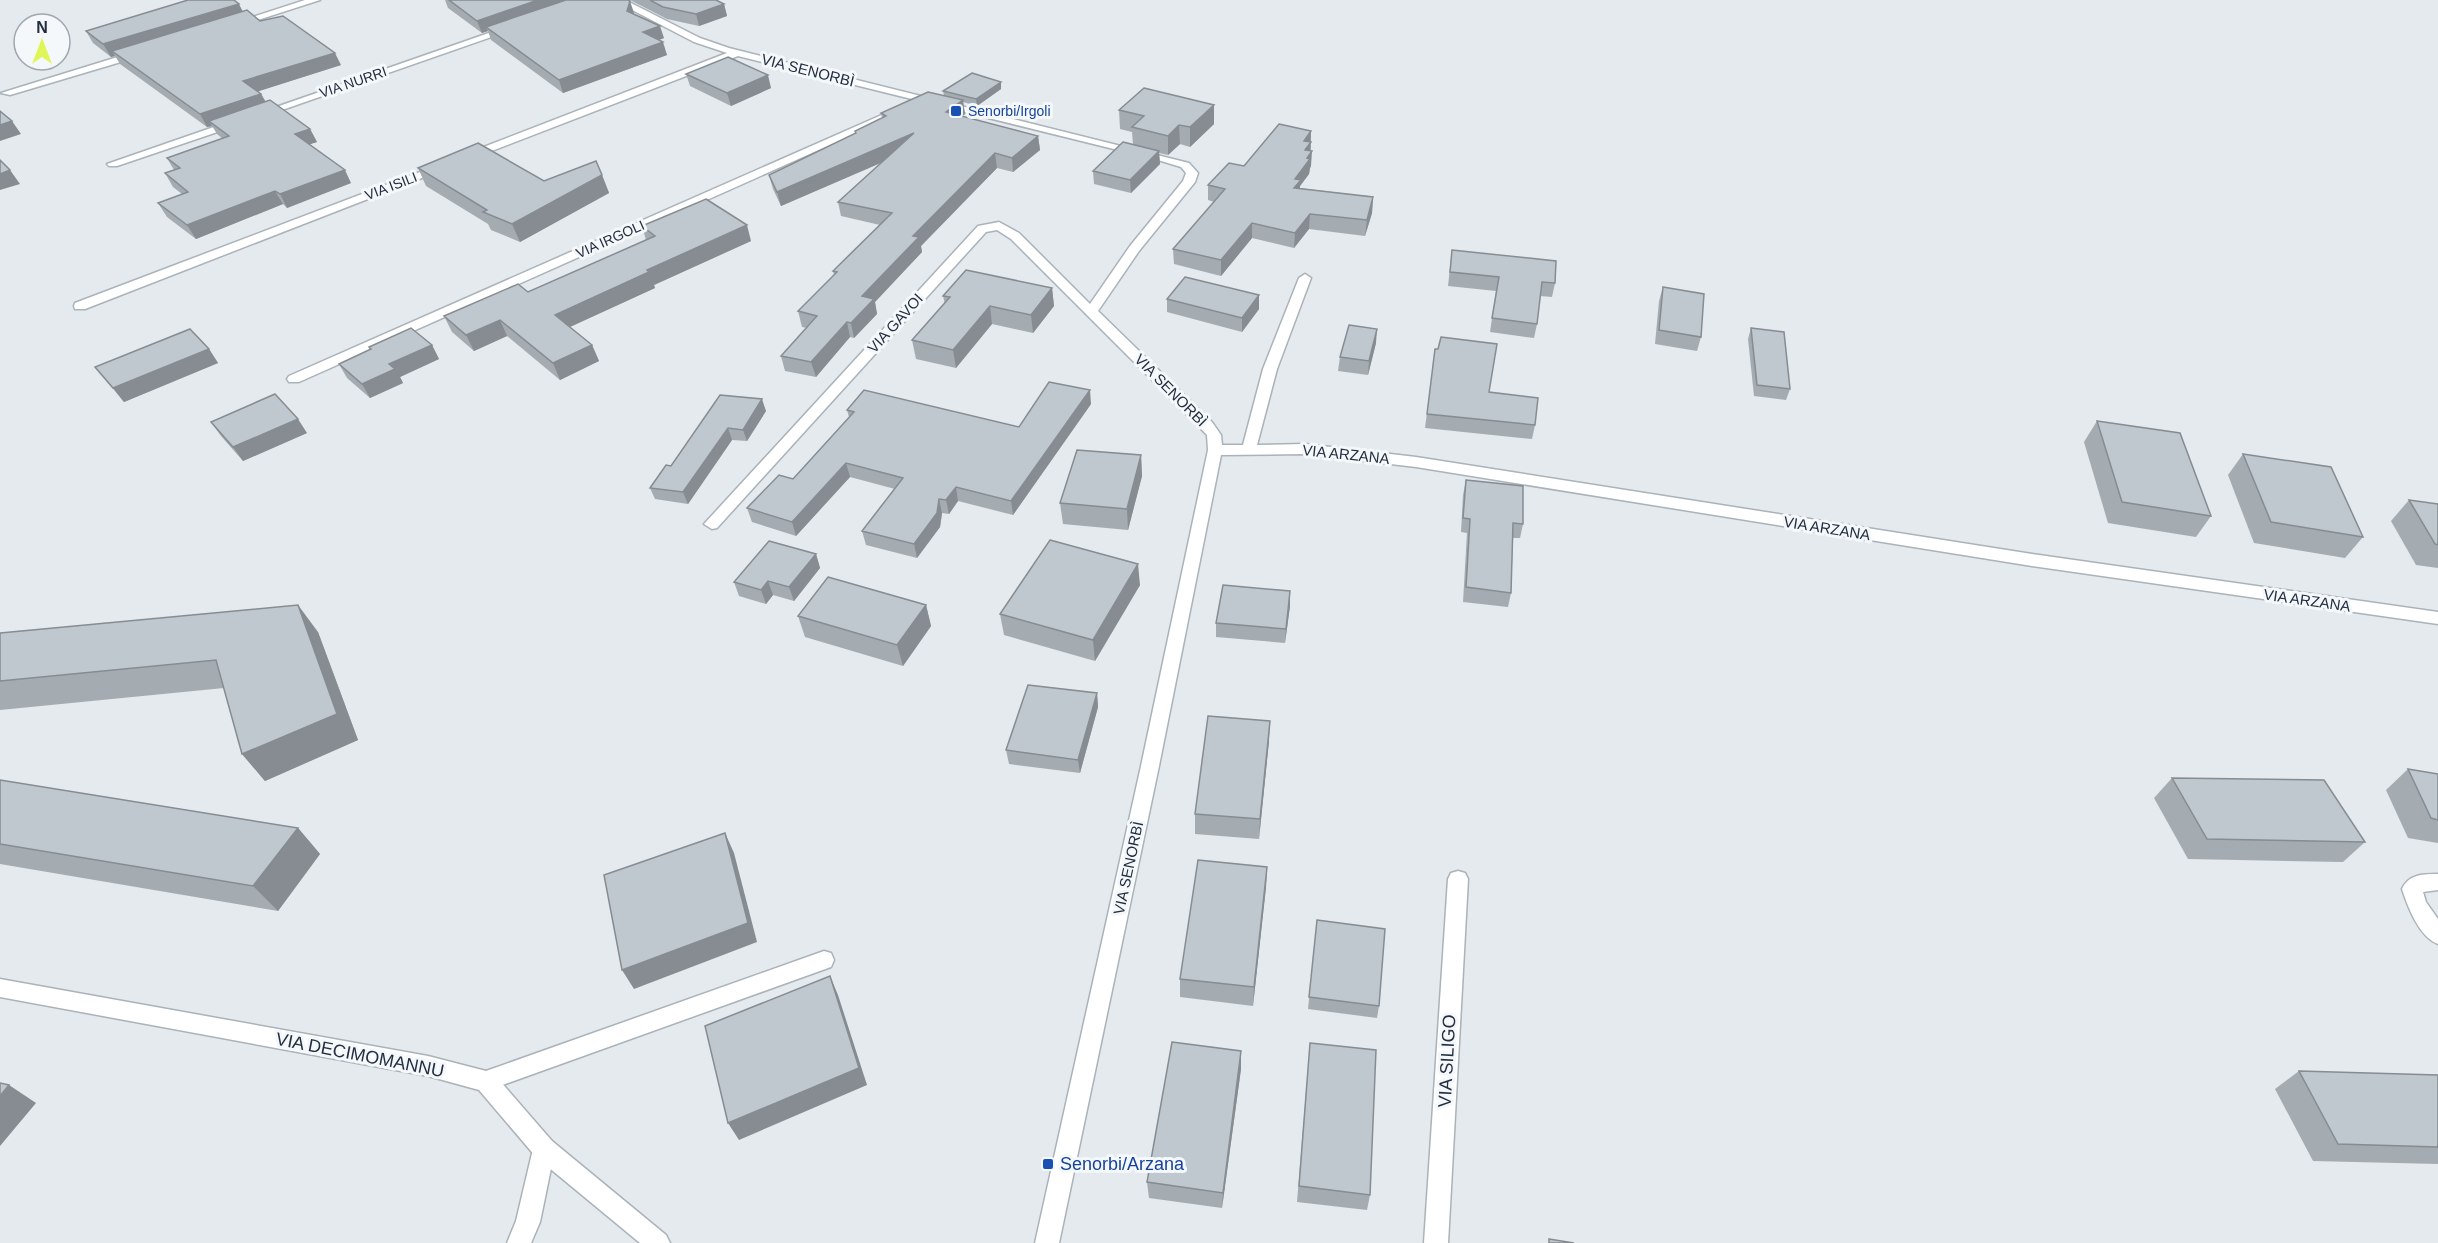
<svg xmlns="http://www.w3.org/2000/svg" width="2438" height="1243" viewBox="0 0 2438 1243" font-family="Arial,sans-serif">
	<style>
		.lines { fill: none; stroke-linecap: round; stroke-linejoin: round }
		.service-casing { stroke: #aab2ba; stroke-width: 3 }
		.minor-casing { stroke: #aab2ba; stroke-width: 3 }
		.service { fill: #fff; fill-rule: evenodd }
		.minor { fill: #fff; fill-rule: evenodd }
		.wall { fill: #a4acb2 }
		.shaded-wall { fill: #868c91 }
		.building { fill: #bfc8cf; stroke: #868c91; stroke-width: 1.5 }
		.transit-dot { fill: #1a4fb4; stroke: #f5f8fa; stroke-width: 2 }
		.labels { text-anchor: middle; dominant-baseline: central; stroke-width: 6; stroke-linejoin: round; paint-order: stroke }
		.far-street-label { font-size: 14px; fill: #232e40; stroke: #f5f8fa }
		.far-transit-label { font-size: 14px; fill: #164399; stroke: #f5f8fa; text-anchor: start }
		.street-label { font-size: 15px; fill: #232e40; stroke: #f5f8fa }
		.near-street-label { font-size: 18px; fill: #232e40; stroke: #f5f8fa }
		.near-transit-label { font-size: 18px; fill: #164399; stroke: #f5f8fa; text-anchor: start }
	</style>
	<rect width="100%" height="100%" fill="#e4eaee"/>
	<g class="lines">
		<g class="service-casing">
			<g id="service">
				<polygon points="824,951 831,953 834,960 831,967 486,1091 478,1088 475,1081 478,1074 486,1071"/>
				<polygon points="544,1138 552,1141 555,1149 540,1222 531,1243 507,1243 516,1221 533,1149 536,1141"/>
			</g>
		</g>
		<g class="minor-casing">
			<g id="minor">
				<polygon points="305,0 320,0 239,26 231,24"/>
				<polygon points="613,0 625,0 700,38 729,48 1189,163 1198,173 1195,182 1139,251 1098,311 1212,422 1221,435 1222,445 1243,445 1263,369 1299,278 1305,274 1311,278 1277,369 1257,445 1305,444 1416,457 2032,554 2438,612 2438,624 2032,566 1416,467 1305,454 1221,455 1159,766 1059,1243 1035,1243 1141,766 1208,450 1207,435 1011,239 997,230 986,232 717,528 712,529 704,524 978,226 999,222 1019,233 1090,304 1130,246 1183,181 1186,173 1181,167 1158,160 738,56 471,159 463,159 463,155 727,53 694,42"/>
				<polygon points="506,27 514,29 262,117 254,117 253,115"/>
				<polygon points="137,51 141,52 141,56 10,95 1,93"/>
				<polygon points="902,106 906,107 906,111 299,382 289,382 287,379 289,376"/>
				<polygon points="234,120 238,121 238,125 117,166 109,166 107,164"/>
				<polygon points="441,164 447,167 445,169 85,309 75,309 74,306 75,303"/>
				<polygon points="1458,871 1465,873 1468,879 1448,1243 1424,1243 1448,879 1451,873"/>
				<path d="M2438,874v16l-15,2 3,10 12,17v25c-19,-7 -30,-37 -36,-55 7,-15 21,-15 36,-15z"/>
				<polygon points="0,979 428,1056 486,1071 494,1074 552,1141 666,1235 670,1243 640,1243 536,1157 479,1090 428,1076 0,997"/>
			</g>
		</g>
		<use href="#service" class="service"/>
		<use href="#minor" class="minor"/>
	</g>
	<g class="wall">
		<polygon points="445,0 628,0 634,14 664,38 659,40 667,55 563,93 491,40 488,31 482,33 448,8"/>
		<polygon points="630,0 716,0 724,4 727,16 699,26 667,19"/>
		<polygon points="243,12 341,65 258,91 261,94 266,102 310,129 317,142 309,144 351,183 287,208 283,204 196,239 167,217 158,203 182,194 173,187 165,173 174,170 167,158 223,139 217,134 212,126 207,127 120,64 115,56 111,57 93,43 86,31"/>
		<polygon points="686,74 771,88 731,106 690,86"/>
		<polygon points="1001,89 977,106 963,102 965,114 962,116 1038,136 1040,150 1013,172 997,168 921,246 922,252 875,302 877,314 854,338 850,337 816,377 785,371 781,356 807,328 802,327 798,311 834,275 833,271 880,225 841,216 838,202 881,163 781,206 773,189 769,175 855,134 882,118 881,113 944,96 943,91"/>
		<polygon points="1214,105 1214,124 1190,147 1180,144 1168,155 1159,153 1160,164 1131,193 1094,184 1093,171 1133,144 1132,132 1120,129 1119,110"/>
		<polygon points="1311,131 1311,166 1310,168 1309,174 1300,186 1300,188 1373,197 1372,213 1365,236 1309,229 1294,248 1252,238 1221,276 1174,264 1173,249 1214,202 1208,200 1208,185"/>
		<polygon points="418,168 544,181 602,175 609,193 520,242 491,230 488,224 426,186"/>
		<polygon points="642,226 751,241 654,285 655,288 570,327 592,345 599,361 560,380 507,336 474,351 452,332 444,316 528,292 646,240"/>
		<polygon points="1452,250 1555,283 1552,297 1540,296 1537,324 1534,338 1490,332 1496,291 1448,286"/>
		<polygon points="1663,287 1701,337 1697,351 1655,344 1659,301"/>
		<polygon points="1052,288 1054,306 1033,333 992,324 956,368 916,359 912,340 945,304 943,296"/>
		<polygon points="1167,299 1259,309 1242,332 1167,312"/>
		<polygon points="1751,328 1790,389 1786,400 1754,396 1748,339"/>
		<polygon points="1376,343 1368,375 1338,371 1340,357"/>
		<polygon points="432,345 439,359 400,377 403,383 370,398 347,378 339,364 370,350 369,347"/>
		<polygon points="209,349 218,363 124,402 95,367"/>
		<polygon points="1435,349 1489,392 1535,425 1532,439 1425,428"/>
		<polygon points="720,395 766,411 747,441 732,440 688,504 655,499 650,488 671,466"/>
		<polygon points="1091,404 1013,515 958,501 949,514 942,513 940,527 917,558 866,545 862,531 895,489 850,477 796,536 752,522 747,508 793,479 849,417 847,410 1019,427"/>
		<polygon points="2097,421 2211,516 2196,537 2108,523 2084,442"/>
		<polygon points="211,422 307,433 243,461 221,436"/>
		<polygon points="2243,454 2363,537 2345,558 2254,543 2228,475"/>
		<polygon points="1141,455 1142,476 1128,530 1063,524 1060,503"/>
		<polygon points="1466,480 1523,524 1520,538 1513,538 1511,593 1508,607 1463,602 1467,533 1461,532 1463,495"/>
		<polygon points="2409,500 2438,504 2438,568 2416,565 2391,521"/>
		<polygon points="816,554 820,568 794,601 773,595 766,604 739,596 734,582"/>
		<polygon points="1140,585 1095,661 1004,635 1000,614"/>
		<polygon points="926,605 931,626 903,666 805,637 798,616"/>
		<polygon points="1290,606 1285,643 1216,637 1216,623"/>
		<polygon points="318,632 358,740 265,781 242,754 224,688 0,710 0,633"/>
		<polygon points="1097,693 1098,707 1080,773 1009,764 1006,750"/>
		<polygon points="1269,741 1259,839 1195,834 1195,814"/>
		<polygon points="2408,769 2438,774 2438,843 2408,838 2386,790"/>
		<polygon points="2172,778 2365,842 2343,862 2188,859 2154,798"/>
		<polygon points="0,780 298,828 320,854 278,911 0,864"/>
		<polygon points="1267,867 1266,887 1253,1006 1180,997 1180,979"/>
		<polygon points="1317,920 1379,1006 1377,1018 1308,1009"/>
		<polygon points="1310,1043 1370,1195 1367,1210 1297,1202"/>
		<polygon points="1241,1069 1222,1208 1149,1198 1147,1182"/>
		<polygon points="2299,1071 2438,1075 2438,1164 2313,1161 2275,1089"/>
	</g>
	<g class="shaded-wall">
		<polygon points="538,0 578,0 486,27 488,31 482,33 477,21"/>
		<polygon points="630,1 634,13 631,23 627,11"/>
		<polygon points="239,4 245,16 112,51 115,56 111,57 103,44"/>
		<polygon points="724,4 727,16 699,26 696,14"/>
		<polygon points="660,26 664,38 647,44 643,32"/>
		<polygon points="663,42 667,55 563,93 559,80"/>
		<polygon points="335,53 341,65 250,94 243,81"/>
		<polygon points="768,75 771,88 731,106 727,93"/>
		<polygon points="1001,82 1001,89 977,106 976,99"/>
		<polygon points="261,94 268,106 209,121 212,126 207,127 200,114"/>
		<polygon points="963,100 965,114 948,126 946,112"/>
		<polygon points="1214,105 1214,124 1190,147 1190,127"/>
		<polygon points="12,121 21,134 0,141 0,125"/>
		<polygon points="1179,125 1180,144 1168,155 1168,136"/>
		<polygon points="310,129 317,142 302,147 295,134"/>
		<polygon points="1311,131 1310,153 1312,151 1311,166 1310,168 1309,174 1300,186 1300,195 1293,203 1295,179 1304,141"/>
		<polygon points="914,133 917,147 781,206 777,192"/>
		<polygon points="1038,136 1040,150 1013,172 1012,158"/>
		<polygon points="1159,151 1160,164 1131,193 1130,180"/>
		<polygon points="995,153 997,168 921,246 922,252 875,302 877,314 854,338 851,323 862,296 913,236"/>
		<polygon points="10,170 20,184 0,190 0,174"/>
		<polygon points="345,170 351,183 287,208 280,194"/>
		<polygon points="602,175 609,193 520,242 512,224"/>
		<polygon points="275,191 283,204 196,239 187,225"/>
		<polygon points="1373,197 1372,213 1365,236 1367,220"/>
		<polygon points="1310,214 1309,229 1294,248 1295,233"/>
		<polygon points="1252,223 1252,238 1221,276 1221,260"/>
		<polygon points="747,225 751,241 654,285 655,288 561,331 555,315 647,270"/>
		<polygon points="1052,288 1054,306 1033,333 1031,315"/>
		<polygon points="1259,295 1259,309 1242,332 1242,318"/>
		<polygon points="990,306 992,324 956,368 953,350"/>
		<polygon points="500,320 507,336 474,351 466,335"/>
		<polygon points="847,322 850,337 816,377 811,362"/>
		<polygon points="1377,329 1376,343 1368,375 1369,361"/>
		<polygon points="432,345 439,359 400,377 403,383 370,398 362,384 389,364"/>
		<polygon points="592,345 599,361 560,380 553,363"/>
		<polygon points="209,349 218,363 124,402 113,388"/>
		<polygon points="1090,390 1091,404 1013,515 1011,501"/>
		<polygon points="762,399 766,411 747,441 743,430"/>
		<polygon points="298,419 307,433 243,461 233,447"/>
		<polygon points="728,428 732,440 688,504 683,492"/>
		<polygon points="1141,455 1142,476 1128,530 1127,509"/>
		<polygon points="846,463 850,477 796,536 792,522"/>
		<polygon points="956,487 958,501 949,514 946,500"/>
		<polygon points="939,499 942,513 940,527 917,558 914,544"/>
		<polygon points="816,554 820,568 794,601 789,587"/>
		<polygon points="1138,564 1140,585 1095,661 1093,640"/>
		<polygon points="768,581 773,595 766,604 761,590"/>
		<polygon points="1290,591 1290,606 1285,643 1286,629"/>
		<polygon points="298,605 318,632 358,740 265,781 242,754"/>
		<polygon points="926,605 931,626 903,666 897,645"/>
		<polygon points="1097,693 1098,707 1080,773 1078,760"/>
		<polygon points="1270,721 1269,741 1259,839 1260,819"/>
		<polygon points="298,828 320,854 278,911 253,886"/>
		<polygon points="725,833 734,853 757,942 634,989 622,970"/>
		<polygon points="1267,867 1266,887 1253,1006 1254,987"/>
		<polygon points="830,976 838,995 867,1085 739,1140 728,1123"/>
		<polygon points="1241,1051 1241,1069 1222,1208 1223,1193"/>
		<polygon points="9,1085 36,1103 0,1146 0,1096"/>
	</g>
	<g class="building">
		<polygon points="188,0 234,0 239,4 103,44 86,31"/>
		<polygon points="449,0 538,0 477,21"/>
		<polygon points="566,0 628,0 630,1 627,11 660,26 643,32 663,42 559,80 486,27"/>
		<polygon points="650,0 716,0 724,4 696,14 663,7"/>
		<polygon points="247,10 260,21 283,16 335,53 243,81 261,94 200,114 112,51"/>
		<polygon points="728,57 768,75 727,93 686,74"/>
		<polygon points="972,73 1001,82 976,99 943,91"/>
		<polygon points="1144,88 1214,105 1190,127 1179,125 1168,136 1132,127 1144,116 1119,110"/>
		<polygon points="928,92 963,100 946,112 1038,136 1012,158 995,153 913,236 919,237 862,296 874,299 851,323 847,322 811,362 781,356 817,316 798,311 837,272 833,271 892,213 838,202 914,133 777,192 769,175 856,133 855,131 886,116 881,113"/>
		<polygon points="270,100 310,129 295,134 345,170 280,194 275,191 187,225 158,203 188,192 165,173 180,168 167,158 229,136 209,121"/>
		<polygon points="0,111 12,121 0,125"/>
		<polygon points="1279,124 1311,131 1304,141 1311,142 1305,150 1312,151 1307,158 1310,159 1295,179 1301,180 1294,188 1373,197 1367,220 1310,214 1295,233 1252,223 1221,260 1173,249 1225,189 1208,185 1229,163 1244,166"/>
		<polygon points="1123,142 1159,151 1130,180 1093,171"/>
		<polygon points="478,143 544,181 596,161 602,175 512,224 483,212 487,210 418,168"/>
		<polygon points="0,160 10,170 0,174"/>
		<polygon points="706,199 747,225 647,270 649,272 555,315 592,345 553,363 500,320 466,335 444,316 518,284 528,292 655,236 642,226"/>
		<polygon points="1452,250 1556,261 1555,283 1542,282 1537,324 1492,318 1499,277 1450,272"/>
		<polygon points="966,270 1052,288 1031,315 990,306 953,350 912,340 950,297 943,296"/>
		<polygon points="1185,277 1259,295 1242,318 1167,299"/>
		<polygon points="1663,287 1704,294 1701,337 1659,330"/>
		<polygon points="1349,325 1377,329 1369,361 1340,357"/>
		<polygon points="411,328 432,345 389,364 395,369 362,384 339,364 371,349 369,347"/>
		<polygon points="1751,328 1784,332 1790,389 1757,385"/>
		<polygon points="190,329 209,349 113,388 95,367"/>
		<polygon points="1441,337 1497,344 1489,392 1538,398 1535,425 1427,414 1435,349 1438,349"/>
		<polygon points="1049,382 1090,390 1011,501 956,487 946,500 939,499 937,513 914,544 862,531 903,478 846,463 792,522 747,508 779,475 793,479 854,412 847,410 864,390 1019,427"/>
		<polygon points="275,394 298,419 233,447 211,422"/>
		<polygon points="720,395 762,399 743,430 728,428 683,492 650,488 666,465 671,466"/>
		<polygon points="2097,421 2180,433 2211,516 2122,502"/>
		<polygon points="1077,450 1141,455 1127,509 1060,503"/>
		<polygon points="2243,454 2331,467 2363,537 2271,522"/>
		<polygon points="1466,480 1523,486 1523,524 1513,523 1511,593 1466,587 1470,519 1463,518"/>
		<polygon points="2409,500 2438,504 2438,545 2435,544"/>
		<polygon points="1050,540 1138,564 1093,640 1000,614"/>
		<polygon points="769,541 816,554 789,587 768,581 761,590 734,582"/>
		<polygon points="828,577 926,605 897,645 798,616"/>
		<polygon points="1223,585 1290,591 1286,629 1216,623"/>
		<polygon points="298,605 337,714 242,754 216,660 0,681 0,633"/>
		<polygon points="1028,685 1097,693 1078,760 1006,750"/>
		<polygon points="1208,716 1270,721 1260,819 1195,814"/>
		<polygon points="2408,769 2438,774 2438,820 2431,818"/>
		<polygon points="2172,778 2324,780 2365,842 2207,839"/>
		<polygon points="0,780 298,828 253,886 0,844"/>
		<polygon points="725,833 748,923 622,970 604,875"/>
		<polygon points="1198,860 1267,867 1254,987 1180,979"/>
		<polygon points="1317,920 1385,929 1379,1006 1309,997"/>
		<polygon points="830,976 859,1068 728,1123 705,1026"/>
		<polygon points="1172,1042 1241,1051 1223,1193 1147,1182"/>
		<polygon points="1310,1043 1376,1050 1370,1195 1299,1186"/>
		<polygon points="2299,1071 2438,1075 2438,1147 2338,1144"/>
		<polygon points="0,1083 9,1085 0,1096"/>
		<polygon points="1549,1239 1574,1243 1549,1243"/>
	</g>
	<g class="transit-dot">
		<rect x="950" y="105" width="12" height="12" rx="3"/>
		<rect x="1042" y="1158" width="12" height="12" rx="3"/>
	</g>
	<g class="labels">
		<g class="far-street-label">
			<text transform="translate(353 82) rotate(-19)">VIA NURRI</text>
			<text transform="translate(391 186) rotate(-21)">VIA ISILI</text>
			<text transform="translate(610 239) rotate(-24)">VIA IRGOLI</text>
		</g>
		<g class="far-transit-label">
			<text x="968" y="111">Senorbi/Irgoli</text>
		</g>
		<g class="street-label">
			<text transform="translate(808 70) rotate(14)">VIA SENORBÌ</text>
			<text transform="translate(895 323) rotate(-48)">VIA GAVOI</text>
			<text transform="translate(1171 390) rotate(45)">VIA SENORBÌ</text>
			<text transform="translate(1346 454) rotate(6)">VIA ARZANA</text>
			<text transform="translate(1827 528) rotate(9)">VIA ARZANA</text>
			<text transform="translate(2307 600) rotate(8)">VIA ARZANA</text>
			<text transform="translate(1128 868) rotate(-78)">VIA SENORBÌ</text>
		</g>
		<g class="near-street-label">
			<text transform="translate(360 1055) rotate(11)">VIA DECIMOMANNU</text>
			<text transform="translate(1447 1061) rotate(-87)">VIA SILIGO</text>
		</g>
		<g class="near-transit-label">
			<text x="1060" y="1164">Senorbi/Arzana</text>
		</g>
	</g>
	<g transform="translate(42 42)"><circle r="28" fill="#f5f8fa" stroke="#a1a7b0" stroke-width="1.5"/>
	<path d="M0-4.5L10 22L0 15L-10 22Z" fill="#dff65a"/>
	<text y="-9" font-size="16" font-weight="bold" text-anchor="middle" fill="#232e40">N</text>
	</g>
</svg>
